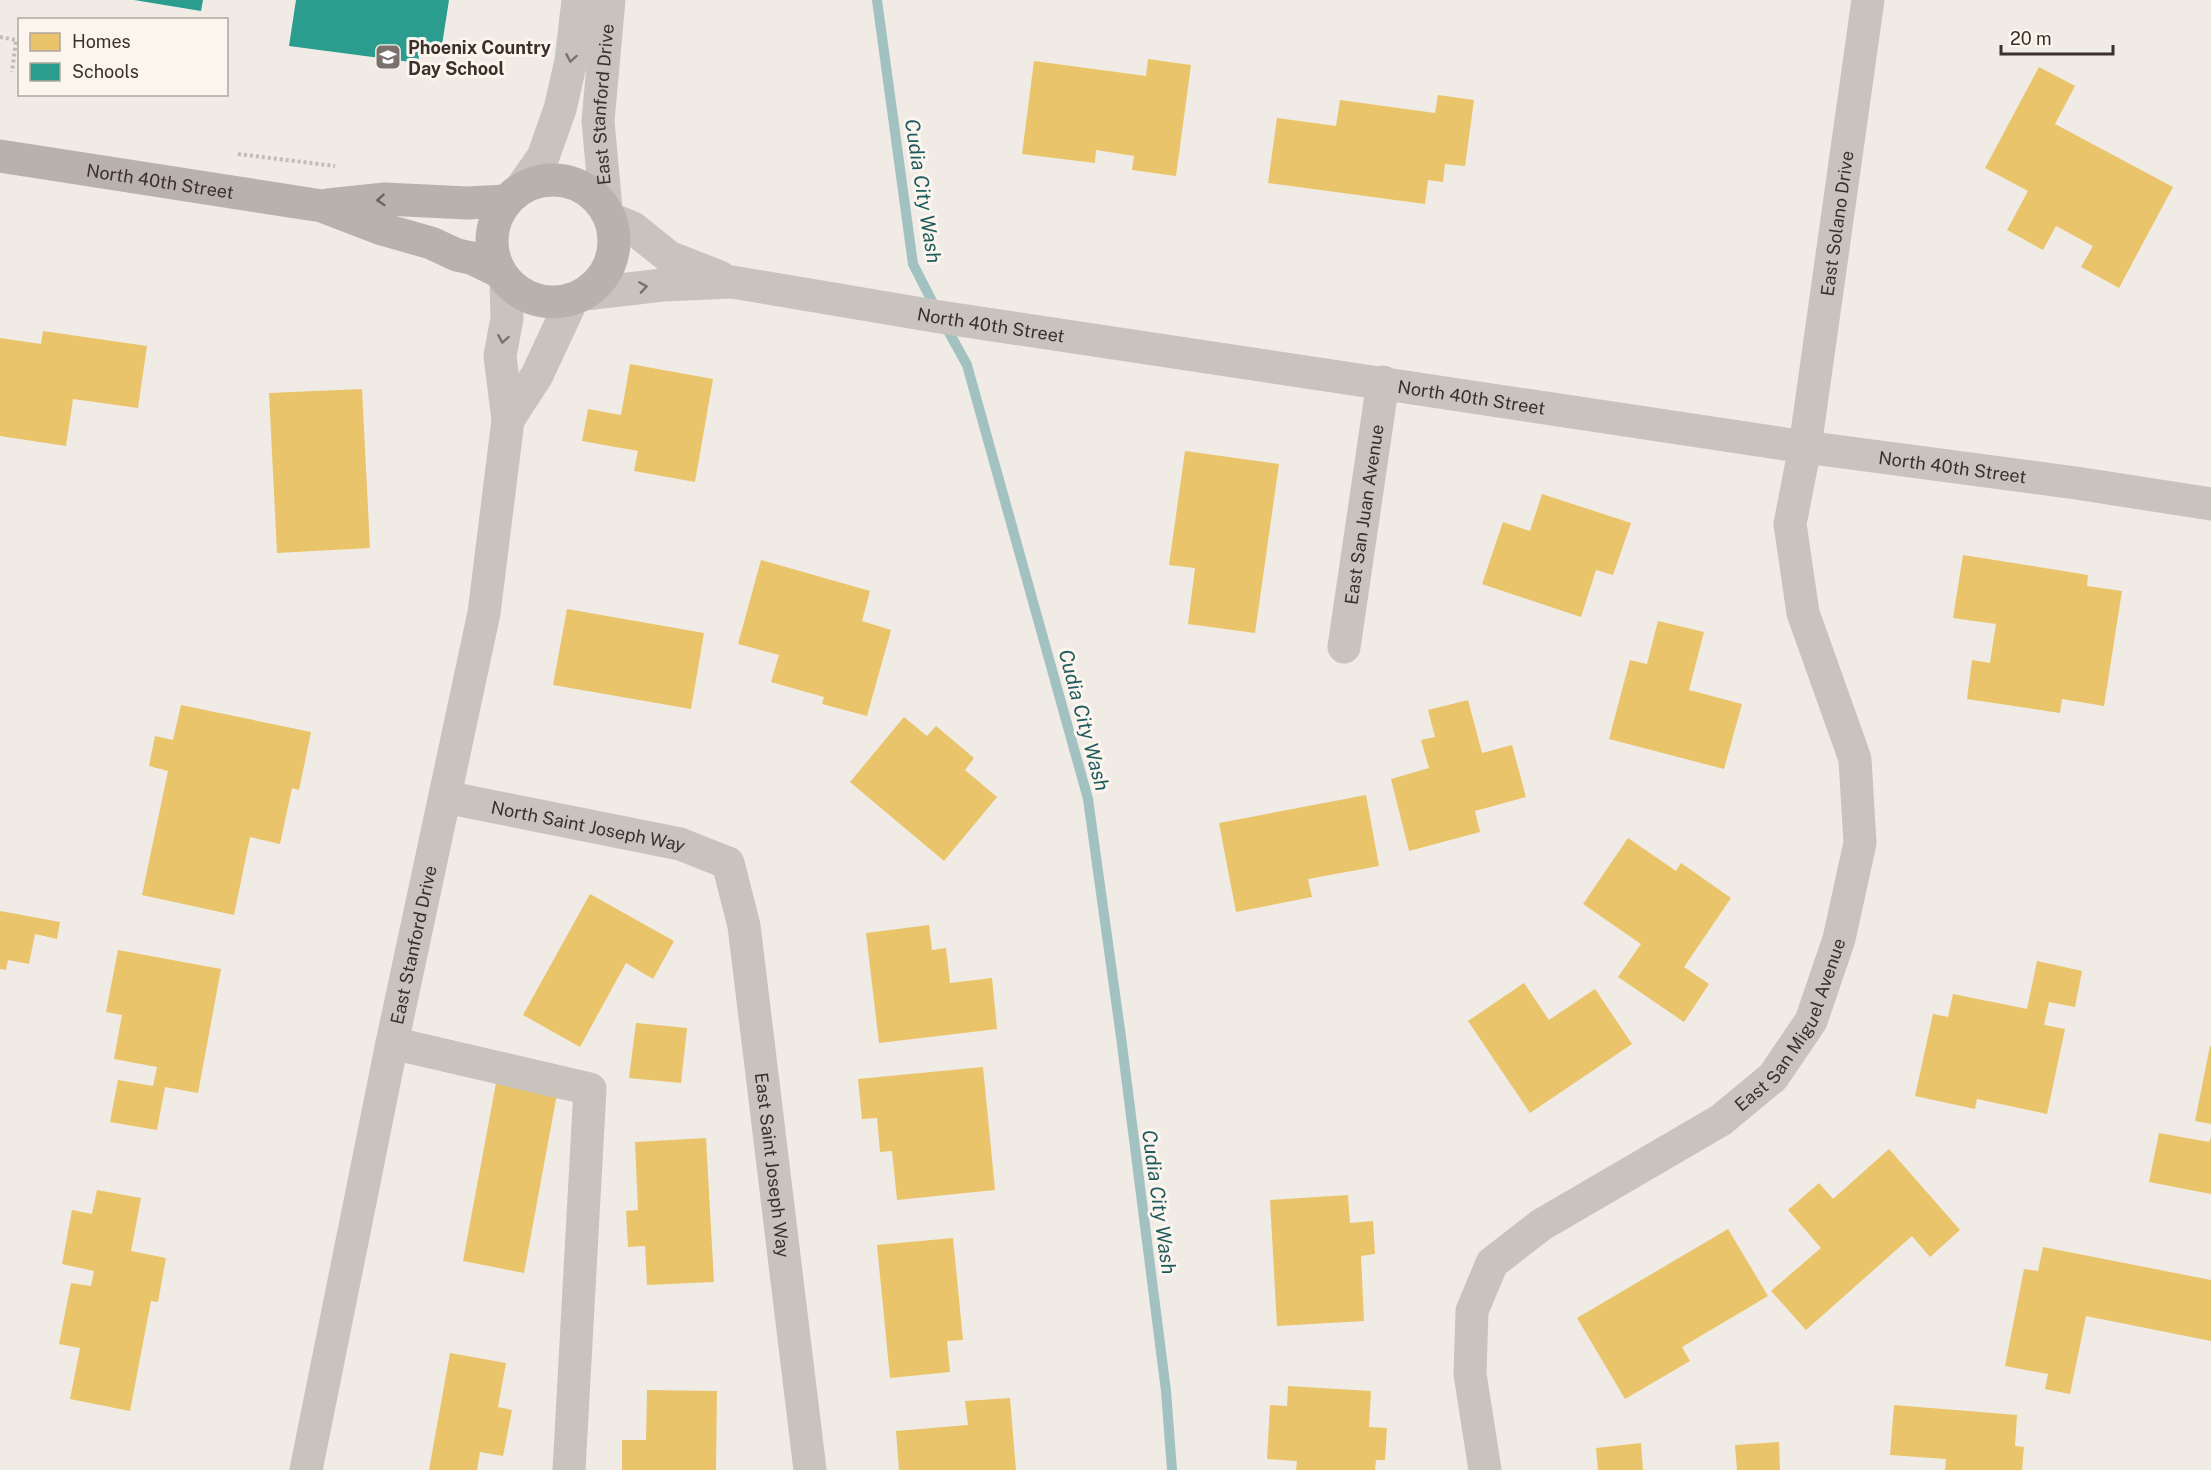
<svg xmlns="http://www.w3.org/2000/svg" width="2211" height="1470" viewBox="0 0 2211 1470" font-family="'Public Sans',sans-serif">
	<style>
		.homes { fill: #e9c46a }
		.schools { fill: #2a9d8f }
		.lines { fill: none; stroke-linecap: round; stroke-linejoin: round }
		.stream { stroke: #a1c2c1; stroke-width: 10 }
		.path { stroke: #c2bbb6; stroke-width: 4; stroke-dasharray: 3 3; stroke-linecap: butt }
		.minor { stroke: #c9c3be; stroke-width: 33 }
		.major { stroke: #b8b1ad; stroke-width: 33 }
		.oneway { stroke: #7b726d }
		.oneway2 { stroke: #6d645f }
		.labels { text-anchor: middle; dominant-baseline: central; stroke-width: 6; stroke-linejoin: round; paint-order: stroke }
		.poi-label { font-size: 18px; font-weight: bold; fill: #3b302b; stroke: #fbf5ee; text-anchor: start }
		.street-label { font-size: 18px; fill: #3b302b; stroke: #fbf5ee }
		.water-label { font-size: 20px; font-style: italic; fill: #1f5a5e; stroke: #fbf5ee }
	</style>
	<rect width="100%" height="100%" fill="#f0ebe5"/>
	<g class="homes">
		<polygon points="1148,59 1191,65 1176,176 1132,170 1134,156 1096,150 1095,163 1022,154 1034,61 1146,76"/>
		<polygon points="2039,67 2075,86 2055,124 2173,187 2119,288 2081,267 2093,246 2056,226 2043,250 2007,230 2028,191 1985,168"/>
		<polygon points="1438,95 1474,100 1465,166 1445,164 1443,182 1428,180 1425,204 1268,183 1277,118 1336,126 1340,100 1435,113"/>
		<polygon points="43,331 147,346 138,408 73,399 66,446 0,436 0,338 41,344"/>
		<polygon points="630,364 713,379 695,482 634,471 638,451 582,441 588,409 621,415"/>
		<polygon points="362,389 370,548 277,553 269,393"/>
		<polygon points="1185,451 1279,464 1255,633 1188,624 1195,568 1169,565"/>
		<polygon points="1542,494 1631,523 1613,575 1596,570 1581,617 1482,584 1503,522 1530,531"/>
		<polygon points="1963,555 2088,575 2087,586 2122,591 2104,706 2062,699 2060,713 1967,699 1972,660 1990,663 1996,624 1953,618"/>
		<polygon points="761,560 870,591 862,621 891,630 867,716 822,704 824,697 771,682 779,655 738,644"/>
		<polygon points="567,609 704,633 691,709 553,685"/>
		<polygon points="1658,621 1704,632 1689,690 1742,704 1724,769 1609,739 1630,660 1647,664"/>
		<polygon points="1468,700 1482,753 1512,745 1526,797 1475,811 1480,832 1409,851 1391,779 1429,768 1421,740 1435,737 1428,710"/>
		<polygon points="181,705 311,732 299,790 292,788 280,844 250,837 234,915 142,895 168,771 149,766 155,736 173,740"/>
		<polygon points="904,717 927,736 936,726 974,758 965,770 997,797 944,861 850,782"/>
		<polygon points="1366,795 1379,866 1308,879 1312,897 1236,912 1219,823"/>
		<polygon points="1628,838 1676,871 1681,863 1731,898 1684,967 1709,984 1684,1022 1618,977 1641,944 1583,904"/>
		<polygon points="590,894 674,941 653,979 626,963 580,1047 523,1015"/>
		<polygon points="0,911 60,922 57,939 35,934 29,964 8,960 6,970 0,969"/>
		<polygon points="929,925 932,950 946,948 950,983 992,978 997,1029 879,1043 866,933"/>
		<polygon points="118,950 221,969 198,1093 165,1087 157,1130 110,1122 118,1080 153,1086 157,1067 114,1059 122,1015 106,1012"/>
		<polygon points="2037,961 2082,971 2075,1007 2049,1002 2044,1025 2065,1029 2047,1114 1977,1099 1975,1109 1915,1096 1933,1014 1948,1017 1953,994 2027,1009"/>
		<polygon points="1524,983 1549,1020 1595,989 1632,1044 1530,1113 1468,1021"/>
		<polygon points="636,1023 687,1028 681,1083 629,1078"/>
		<polygon points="2210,1046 2211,1046 2211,1124 2195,1121"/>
		<polygon points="983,1067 995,1190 897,1200 892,1151 880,1152 877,1118 862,1119 858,1079"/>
		<polygon points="496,1083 557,1094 524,1273 463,1261"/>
		<polygon points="2159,1133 2209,1142 2211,1137 2211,1194 2149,1182"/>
		<polygon points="706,1138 714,1282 647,1285 645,1246 628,1247 626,1211 638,1210 635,1142"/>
		<polygon points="1889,1149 1960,1230 1930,1257 1912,1236 1806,1330 1771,1291 1821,1248 1788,1210 1819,1183 1833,1199"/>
		<polygon points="97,1190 141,1198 131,1251 166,1258 158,1302 151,1301 130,1411 70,1399 80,1348 59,1344 71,1283 91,1286 94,1271 62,1264 72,1210 92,1214"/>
		<polygon points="1348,1195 1350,1223 1373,1221 1375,1254 1361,1256 1364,1321 1277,1326 1270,1200"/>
		<polygon points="1728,1229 1768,1296 1682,1347 1690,1361 1625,1399 1577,1318"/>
		<polygon points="953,1238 963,1340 947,1341 950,1372 890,1378 877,1245"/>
		<polygon points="2043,1247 2211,1280 2211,1341 2086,1316 2070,1394 2045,1389 2048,1374 2005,1366 2024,1269 2038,1271"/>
		<polygon points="450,1353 506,1363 498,1407 512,1410 503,1456 480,1452 477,1470 429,1470"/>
		<polygon points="1288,1386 1371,1391 1369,1427 1387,1428 1385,1460 1376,1460 1375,1470 1296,1470 1297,1461 1267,1459 1270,1405 1287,1406"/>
		<polygon points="647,1390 717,1391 716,1470 622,1470 622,1440 646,1440"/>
		<polygon points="1010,1398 1016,1470 899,1470 896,1431 968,1425 965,1401"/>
		<polygon points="1894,1405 2017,1415 2015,1446 2024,1447 2022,1470 1945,1470 1946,1459 1890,1455"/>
		<polygon points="1779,1442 1780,1470 1737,1470 1735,1445"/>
		<polygon points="1641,1443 1643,1470 1598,1470 1596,1448"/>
	</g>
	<g class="schools">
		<polygon points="134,0 203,0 201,11"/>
		<polygon points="296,0 449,0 442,45 421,42 418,63 289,46"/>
	</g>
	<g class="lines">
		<g class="stream">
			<polyline points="877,0 913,264 937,311"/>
			<polyline points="945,325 967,365 1088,799 1121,1037 1166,1391 1172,1470"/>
		</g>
		<g class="path">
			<polyline points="0,37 16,40 12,72"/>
			<polyline points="238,154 335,166"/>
		</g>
		<g class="minor">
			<polyline points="522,187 543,157 560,109 571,61 578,0"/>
			<path id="s1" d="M606,209l-8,-88 11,-121"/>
			<polyline points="611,219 633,228 669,257 720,277"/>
			<path id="s2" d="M585,294l78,-9 69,-3 208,35 865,130 271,36 135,21"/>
			<polyline points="508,420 537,375 572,300"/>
			<path id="s3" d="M1344,647l39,-265"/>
			<path id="s4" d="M445,797l235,47 48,19 16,63 66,544"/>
			<polyline points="392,1043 590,1089 569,1470"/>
			<path id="s5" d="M306,1470l86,-427 92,-430 24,-193 -8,-64 7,-38 -1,-37"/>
			<path id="s6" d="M1485,1470l-15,-96 2,-63 20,-48 49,-38 180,-105 52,-43 38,-56 28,-82 21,-96 -5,-84 -52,-146 -13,-89 15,-77 63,-447"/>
		</g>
		<g class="major">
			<path id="s7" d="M0,156l322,50 60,23 49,14 26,12 14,3 29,14"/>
			<circle cx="553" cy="241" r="61"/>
			<polyline points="328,205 385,199 467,203 506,201"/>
		</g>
	</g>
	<defs><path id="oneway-chevron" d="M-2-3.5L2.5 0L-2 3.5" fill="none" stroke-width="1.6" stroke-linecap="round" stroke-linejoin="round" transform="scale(1.5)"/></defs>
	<g class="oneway">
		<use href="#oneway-chevron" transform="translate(571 58) rotate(100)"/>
		<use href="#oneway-chevron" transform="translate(643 287) rotate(-9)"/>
		<use href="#oneway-chevron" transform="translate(503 339) rotate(100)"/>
	</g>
	<use class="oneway2" href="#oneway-chevron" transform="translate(381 200) rotate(176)"/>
	<defs>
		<g id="school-square" transform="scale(1.35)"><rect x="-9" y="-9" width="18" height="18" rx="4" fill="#7a716c" stroke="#fbf5ee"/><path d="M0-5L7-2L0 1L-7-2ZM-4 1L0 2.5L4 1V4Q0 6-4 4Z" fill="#fff"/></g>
	</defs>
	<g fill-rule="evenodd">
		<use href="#school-square" x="388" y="57"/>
	</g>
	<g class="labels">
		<g class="poi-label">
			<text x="408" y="47">Phoenix Country<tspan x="408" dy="21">Day School</tspan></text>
		</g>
		<g class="street-label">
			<text stroke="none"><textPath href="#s1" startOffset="105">East Stanford Drive</textPath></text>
			<text stroke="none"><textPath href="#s7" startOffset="162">North 40th Street</textPath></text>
			<text stroke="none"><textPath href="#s6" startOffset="1436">East Solano Drive</textPath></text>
			<text stroke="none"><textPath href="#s2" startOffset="410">North 40th Street</textPath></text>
			<text stroke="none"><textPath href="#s2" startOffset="896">North 40th Street</textPath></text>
			<text stroke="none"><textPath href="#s2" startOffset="1382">North 40th Street</textPath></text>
			<text stroke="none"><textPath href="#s3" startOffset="134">East San Juan Avenue</textPath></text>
			<text stroke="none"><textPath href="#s4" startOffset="146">North Saint Joseph Way</textPath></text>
			<text stroke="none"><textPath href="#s5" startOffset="536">East Stanford Drive</textPath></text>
			<text stroke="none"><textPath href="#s6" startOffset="604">East San Miguel Avenue</textPath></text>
			<text stroke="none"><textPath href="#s4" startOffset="597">East Saint Joseph Way</textPath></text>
		</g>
		<g class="water-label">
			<text transform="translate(923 191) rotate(81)">Cudia City Wash</text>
			<text transform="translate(1084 720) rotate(75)">Cudia City Wash</text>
			<text transform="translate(1159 1202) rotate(82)">Cudia City Wash</text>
		</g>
	</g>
	<rect x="18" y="18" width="210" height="78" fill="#fbf5ee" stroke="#aea6a0" stroke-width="1.5"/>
	<rect x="30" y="33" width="30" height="18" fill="#e9c46a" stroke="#aea6a0" stroke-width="1.5"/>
	<text x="72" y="48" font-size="18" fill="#3b302b">Homes</text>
	<rect x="30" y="63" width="30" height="18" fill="#2a9d8f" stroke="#aea6a0" stroke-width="1.5"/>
	<text x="72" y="78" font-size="18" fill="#3b302b">Schools</text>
	<path d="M2001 45v9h112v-9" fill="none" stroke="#3b302b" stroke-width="3"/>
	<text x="2010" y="45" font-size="18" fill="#3b302b" stroke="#fbf5ee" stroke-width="4.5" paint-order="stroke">20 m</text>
</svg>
